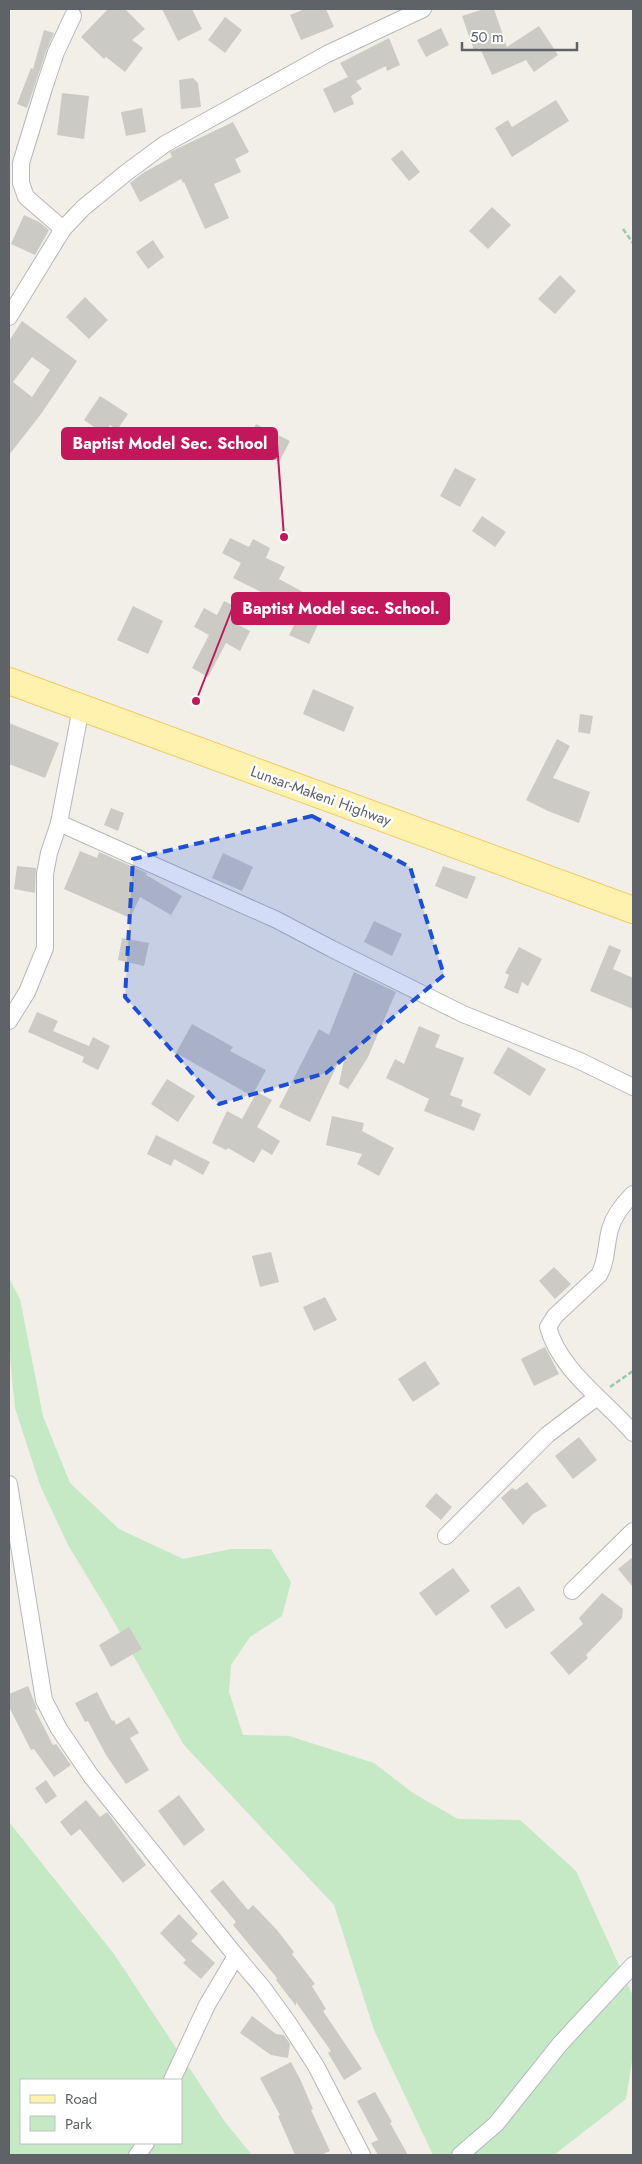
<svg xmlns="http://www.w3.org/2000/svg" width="642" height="2164" viewBox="0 0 642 2164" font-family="Jost,sans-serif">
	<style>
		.green { fill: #c5e8c5; fill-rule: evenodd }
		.building { fill: #cccac5; fill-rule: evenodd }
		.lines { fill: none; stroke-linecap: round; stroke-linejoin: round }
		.minor-casing { stroke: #b5b8bc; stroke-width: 18 }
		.primary-casing { stroke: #f2c960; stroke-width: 28 }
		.path { stroke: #9cc7a9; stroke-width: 2.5; stroke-dasharray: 5 2.5; stroke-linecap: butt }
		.minor { stroke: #fff; stroke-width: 16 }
		.primary { stroke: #fff2af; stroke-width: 26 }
		.marked { fill: #1d4ed8; fill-opacity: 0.2; stroke: #1d4ed8; stroke-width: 4; stroke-dasharray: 10 6; stroke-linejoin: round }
		.labels { text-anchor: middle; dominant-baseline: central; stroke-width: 5; stroke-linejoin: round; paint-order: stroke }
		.street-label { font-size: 15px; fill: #5f6368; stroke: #fff }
		.leader { fill: none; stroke: #c2185b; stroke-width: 2 }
		.callout-dot { fill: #c2185b; stroke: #fff; stroke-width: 2 }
		.callout { fill: #c2185b; stroke: #c2185b; stroke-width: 2 }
		.callout-label { font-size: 16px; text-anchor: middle; font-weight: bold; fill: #fff }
	</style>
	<rect width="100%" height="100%" fill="#f1efe8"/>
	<g class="green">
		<polygon points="9,1278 20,1299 43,1416 70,1483 119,1529 183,1559 231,1549 271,1549 291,1582 282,1616 250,1637 231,1665 229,1692 243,1735 289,1736 374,1763 413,1793 458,1819 520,1820 576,1871 633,1996 633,2055 626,2099 554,2155 433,2155 374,2030 334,1905 184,1745 105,1606 68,1545 40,1485 15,1408 9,1348"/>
		<path d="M9,1822l105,132 111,168 27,33h-243zM21,2080h160v63h-160z"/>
	</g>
	<g class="building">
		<polygon points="108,9 125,9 145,29 132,40 143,48 125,72 106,57 104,59 81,37"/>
		<polygon points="162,9 192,9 202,29 178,41"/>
		<polygon points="305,9 326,9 334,27 301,40 290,15"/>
		<polygon points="484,9 494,9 507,47 539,26 558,55 534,72 526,60 492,75 480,48 474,50 462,16"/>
		<polygon points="225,17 242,30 225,53 208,40"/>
		<polygon points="441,28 449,45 426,57 417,40"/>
		<polygon points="44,30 54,33 47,49 27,108 17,104 31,68 33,69"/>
		<polygon points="389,38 400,65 387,71 386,66 356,81 362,89 351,96 354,104 334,113 323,89 348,77 340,63"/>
		<polygon points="193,78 198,83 201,107 181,109 179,80"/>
		<polygon points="62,93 89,96 84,139 57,135"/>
		<polygon points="556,100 569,121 512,157 495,128 508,120 512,127"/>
		<polygon points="142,108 146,132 126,136 121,112"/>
		<polygon points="233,122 249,152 235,159 241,172 214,184 229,218 205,229 184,182 183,183 181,179 140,202 130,183 143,173 172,157 170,152"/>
		<polygon points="402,150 420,172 409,181 391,159"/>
		<polygon points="492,207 511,225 488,249 469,231"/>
		<polygon points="24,215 39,222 49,230 35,255 11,244"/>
		<polygon points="153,240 164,257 148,269 136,252"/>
		<polygon points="560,275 576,291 555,314 538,299"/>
		<polygon points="85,297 108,320 89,339 66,317"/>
		<path d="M22,321l55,40 -36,53 -32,41v-114zM32,357l18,13 -18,27 -19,-15z"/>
		<polygon points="100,396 128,414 117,430 110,425 104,434 84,420"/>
		<polygon points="256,424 290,441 279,462 245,445"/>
		<polygon points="455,468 476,479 460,507 440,496"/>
		<polygon points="482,516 506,532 495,547 472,531"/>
		<polygon points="230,538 249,547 253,539 270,548 266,558 285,567 279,579 327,605 309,644 289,635 295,623 279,616 285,604 233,578 241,563 222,553"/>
		<polygon points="224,601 242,610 235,623 250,631 240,651 226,643 208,677 192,668 209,635 194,627 204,608 217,615"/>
		<polygon points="133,606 163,621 148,654 117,640"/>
		<polygon points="313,689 354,707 344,732 303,714"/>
		<polygon points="580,714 593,716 590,734 578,732"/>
		<polygon points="9,723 59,743 45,778 9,764"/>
		<polygon points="557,739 570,746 553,778 590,792 579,823 548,811 526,800"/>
		<polygon points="111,808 124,813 118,831 104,825"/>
		<polygon points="80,851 97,858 99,852 147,873 146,875 182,896 171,915 140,897 130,918 64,889"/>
		<polygon points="223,853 253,867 242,891 212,878"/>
		<polygon points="17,866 36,868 35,893 14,889"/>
		<polygon points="443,866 476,877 467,899 435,886"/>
		<polygon points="374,921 402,934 392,956 364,942"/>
		<polygon points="122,938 149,943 144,966 118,960"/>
		<polygon points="609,945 621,950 613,969 633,978 633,1009 590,991"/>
		<polygon points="519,947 542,959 528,986 522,982 518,994 504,988 509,975 505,973"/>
		<polygon points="354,972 396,992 368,1057 348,1089 339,1084 344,1060 340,1059 310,1122 279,1107 319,1029 329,1035"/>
		<polygon points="37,1012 58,1021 53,1031 89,1046 93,1037 110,1046 98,1070 82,1062 84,1057 28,1032"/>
		<polygon points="192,1024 233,1047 230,1051 266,1070 252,1096 176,1053"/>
		<polygon points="419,1026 440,1035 435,1047 464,1058 450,1095 463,1100 461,1106 481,1114 474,1131 424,1111 429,1099 386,1078 395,1059 404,1064"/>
		<polygon points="508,1047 546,1069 530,1096 493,1073"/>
		<polygon points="167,1079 195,1096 178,1122 151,1104"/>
		<polygon points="257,1092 272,1100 257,1127 280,1141 272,1155 262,1149 254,1163 228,1148 226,1150 212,1143 227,1111 242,1119"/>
		<polygon points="332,1116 364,1123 362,1131 394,1148 379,1176 357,1164 362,1154 326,1145"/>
		<polygon points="156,1135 210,1162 203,1175 174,1159 171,1166 147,1154"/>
		<polygon points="271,1252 279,1282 260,1287 252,1256"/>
		<polygon points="554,1267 571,1284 555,1299 539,1281"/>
		<polygon points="325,1297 337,1320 314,1331 303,1307"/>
		<polygon points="545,1347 559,1374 534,1386 521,1359"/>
		<polygon points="425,1361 440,1384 413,1402 398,1379"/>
		<polygon points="579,1437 597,1460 573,1479 555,1456"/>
		<polygon points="527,1482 547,1506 533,1514 523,1525 501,1498 512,1488 516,1490"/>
		<polygon points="436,1493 452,1507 441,1520 425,1506"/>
		<polygon points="633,1557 633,1587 618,1569"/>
		<polygon points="453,1568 470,1591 436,1616 419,1593"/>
		<polygon points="519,1586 535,1610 506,1629 490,1606"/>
		<polygon points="602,1593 623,1609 622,1618 586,1655 588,1658 569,1675 550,1653 583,1624 579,1618"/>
		<polygon points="129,1627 142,1649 111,1667 99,1645"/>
		<polygon points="28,1686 37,1709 35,1710 53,1745 56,1744 71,1765 54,1777 34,1749 31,1750 9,1707 9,1694"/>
		<polygon points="97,1692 112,1721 114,1720 116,1725 129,1717 139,1733 130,1738 149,1770 126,1784 106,1755 88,1721 85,1722 75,1703"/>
		<polygon points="46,1780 57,1796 46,1804 35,1788"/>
		<polygon points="179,1795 205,1830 184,1846 158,1811"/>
		<polygon points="86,1800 100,1817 107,1812 146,1865 123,1883 80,1829 71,1836 60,1822"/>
		<polygon points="223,1880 248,1910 253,1905 277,1930 294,1952 292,1954 315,1984 312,1986 326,2009 323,2011 362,2069 344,2080 328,2053 331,2051 296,2002 296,2006 276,1980 277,1978 233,1925 236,1922 210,1891"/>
		<polygon points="179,1914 198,1934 191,1941 215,1963 201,1979 183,1963 186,1960 160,1933"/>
		<polygon points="252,2016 276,2034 284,2035 290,2044 288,2058 271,2055 240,2033"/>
		<polygon points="291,2062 301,2081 313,2109 311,2110 330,2151 321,2155 295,2155 278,2116 280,2115 260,2078"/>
		<polygon points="375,2092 392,2122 390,2123 408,2155 378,2155 371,2143 378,2140 357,2101"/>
	</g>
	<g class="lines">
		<g class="minor-casing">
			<g id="minor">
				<polyline points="63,229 26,197 21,183 21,163 44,88 56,52 73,16"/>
				<polyline points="9,317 63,229 83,208 127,172 165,144 327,54 423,9"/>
				<polyline points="59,823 277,920 332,949 463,1014 580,1061 633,1087"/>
				<polyline points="9,1021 27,992 45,948 45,874 49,853 59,823 81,708"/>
				<path d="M633,1194c-10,10 -19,21 -23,35 -4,15 -3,32 -11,46l-44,41 -7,11c12,44 57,73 85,106"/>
				<polyline points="9,1484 44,1700 59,1729 91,1776 236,1956 263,1988 289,2024 316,2066 362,2155"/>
				<polyline points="446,1536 547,1435 597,1397"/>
				<polyline points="572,1591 633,1531"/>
				<polyline points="172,2080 207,2005 236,1956"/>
				<polyline points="137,2155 146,2143"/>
				<polyline points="460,2155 496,2124 560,2044 633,1965"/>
			</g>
		</g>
		<g class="primary-casing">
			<polyline id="primary" points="9,681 633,910"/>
		</g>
		<g class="path">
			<polyline points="623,229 633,243"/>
			<polyline points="610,1387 633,1371"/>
		</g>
		<use href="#minor" class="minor"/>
		<use href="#primary" class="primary"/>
	</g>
	<path class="marked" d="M312,816l98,51 34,108 -118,98 -107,31 -94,-107 8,-138z"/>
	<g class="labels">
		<g class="street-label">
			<text transform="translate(321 796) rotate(20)">Lunsar-Makeni Highway</text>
		</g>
	</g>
	<path class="leader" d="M284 537L277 443M196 701L232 609"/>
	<g class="callout-dot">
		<circle cx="284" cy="537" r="5"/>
		<circle cx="196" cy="701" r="5"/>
	</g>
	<g class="callout">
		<rect x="62" y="428" width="215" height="31" rx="5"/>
		<rect x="232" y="593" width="217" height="31" rx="5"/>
	</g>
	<g class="callout-label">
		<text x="170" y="449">Baptist Model Sec. School</text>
		<text x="341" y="614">Baptist Model sec. School.</text>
	</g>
	<rect width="642" height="2164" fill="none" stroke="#5f6368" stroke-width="20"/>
	<rect x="20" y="2079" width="162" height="65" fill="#ffffff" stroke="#bfc1c3"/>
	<rect x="30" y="2095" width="25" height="8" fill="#fff2af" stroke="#bfc1c3"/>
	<text x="65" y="2104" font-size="15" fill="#5f6368">Road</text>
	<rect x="30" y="2116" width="25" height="15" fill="#c5e8c5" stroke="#bfc1c3"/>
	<text x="65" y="2129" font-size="15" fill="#5f6368">Park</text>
	<path d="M462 42v8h115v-8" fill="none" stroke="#5f6368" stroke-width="2.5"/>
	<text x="470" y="42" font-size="15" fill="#5f6368" stroke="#ffffff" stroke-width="4" paint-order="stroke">50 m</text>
</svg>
